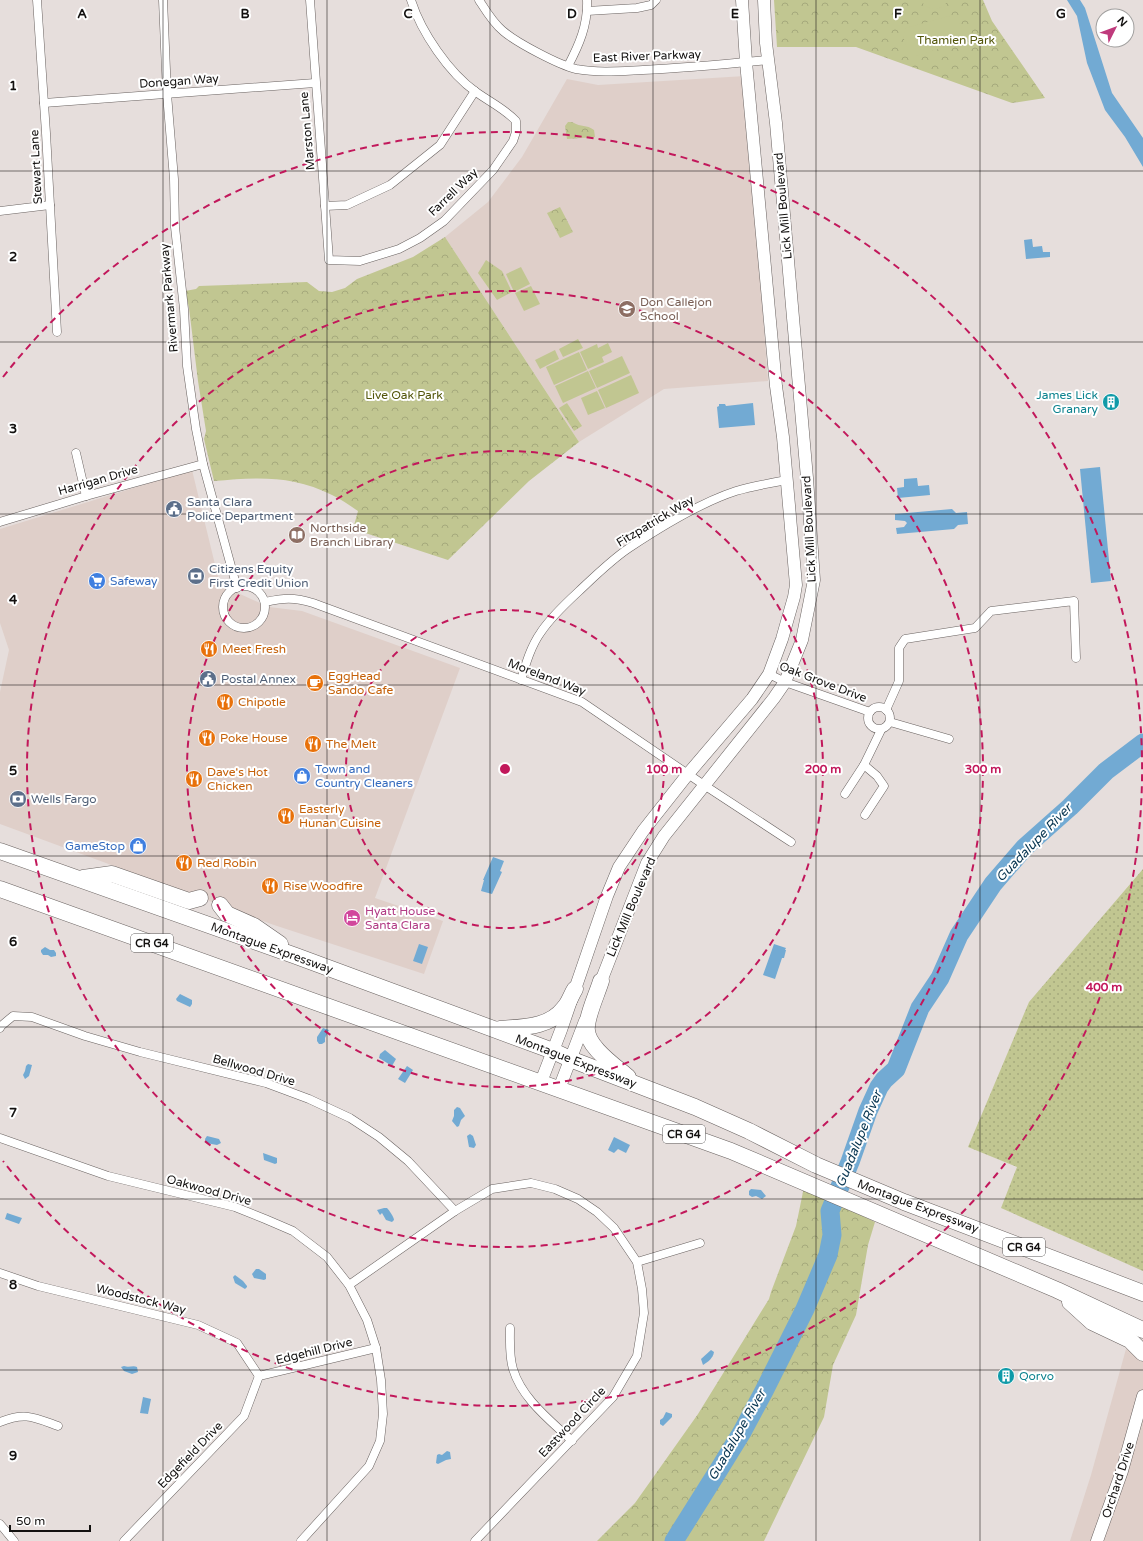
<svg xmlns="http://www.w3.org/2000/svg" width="1143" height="1541" viewBox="0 0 1143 1541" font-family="'Varela Round',sans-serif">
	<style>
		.built { fill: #dfcfc9 }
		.grass { fill: url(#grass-dots) }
		.forest { fill: url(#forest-crowns) }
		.garden { fill: #c1c691 }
		.water { fill: #72aad3 }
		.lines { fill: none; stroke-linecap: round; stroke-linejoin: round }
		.river { stroke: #72aad3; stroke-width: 19 }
		.street-casing { stroke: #696260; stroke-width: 9 }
		.secondary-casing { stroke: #696260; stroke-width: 13 }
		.highway-casing { stroke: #696260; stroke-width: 17 }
		.street { stroke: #fff; stroke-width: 8 }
		.secondary { stroke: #fff; stroke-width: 12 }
		.highway { stroke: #fff; stroke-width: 16 }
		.grid { fill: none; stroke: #131110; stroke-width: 1; stroke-opacity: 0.55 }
		.ring { fill: none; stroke: #c2185b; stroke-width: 2; stroke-dasharray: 7 5 }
		.labels { text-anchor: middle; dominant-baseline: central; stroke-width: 4; stroke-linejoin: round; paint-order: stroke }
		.shield { fill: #fff; stroke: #5a5858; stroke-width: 1 }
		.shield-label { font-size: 11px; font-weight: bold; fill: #131110 }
		.park-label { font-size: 12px; fill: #53560b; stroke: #fff }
		.street-label { font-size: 12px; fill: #131110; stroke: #fff }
		.education-label { font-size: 12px; fill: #785e54; stroke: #fff; text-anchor: start }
		.culture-label { font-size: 12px; fill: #0d838f; stroke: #fff; text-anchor: end }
		.service-label { font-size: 12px; fill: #4e5e75; stroke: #fff; text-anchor: start }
		.shop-label { font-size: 12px; fill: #366cbe; stroke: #fff; text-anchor: start }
		.food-label { font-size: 12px; fill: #c56008; stroke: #fff; text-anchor: start }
		.hotel-label { font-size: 12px; fill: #b23c85; stroke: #fff; text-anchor: start }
		.water-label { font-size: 13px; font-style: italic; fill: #063450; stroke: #fff }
		.grid-label { font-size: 13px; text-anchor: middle; font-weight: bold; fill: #131110; stroke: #fff; stroke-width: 4; stroke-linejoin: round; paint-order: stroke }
		.centre { fill: #c2185b; stroke: #fff; stroke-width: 2 }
		.ring-label { font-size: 12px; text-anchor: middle; font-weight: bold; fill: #c2185b; stroke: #fff; stroke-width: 4; stroke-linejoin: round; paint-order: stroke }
	</style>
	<defs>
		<pattern id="grass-dots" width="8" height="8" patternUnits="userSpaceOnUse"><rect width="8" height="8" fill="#c1c691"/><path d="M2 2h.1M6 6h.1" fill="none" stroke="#a5a97c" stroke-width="1.8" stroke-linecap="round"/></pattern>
		<pattern id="forest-crowns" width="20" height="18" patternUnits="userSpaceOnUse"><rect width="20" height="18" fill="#c1c691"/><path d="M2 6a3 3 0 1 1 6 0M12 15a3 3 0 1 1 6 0" fill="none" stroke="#a5a97c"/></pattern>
	</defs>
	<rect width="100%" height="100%" fill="#e6dedc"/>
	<g class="built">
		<polygon points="745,76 768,381 664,389 579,442 445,237 488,202 522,157 567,79 598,85"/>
		<polygon points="192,470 220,585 269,607 302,611 460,668 375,898 443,921 424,974 274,925 0,824 0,692 9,650 0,623 0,529"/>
		<polygon points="1126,1349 1143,1357 1143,1541 1070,1541 1091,1475"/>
	</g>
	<polygon class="grass" points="1143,869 1143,1271 1001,1208 1017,1167 968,1147 1029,1002"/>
	<g class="forest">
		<polygon points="774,0 983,0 992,21 1045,98 1012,103 856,47 777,47"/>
		<path d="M568,122h4c10,6 14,2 22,8l1,7 -28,2 -2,-13z"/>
		<polygon points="560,207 573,232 560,238 547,213"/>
		<path d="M445,237l134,205 -50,39 -81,79 -95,-31 5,-18c-8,-5 -17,-12 -26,-16 -39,-20 -76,-18 -118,-14l-10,-42 2,-8 -8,-50 -9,-73 -4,-17 11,-2 3,-3 108,-4 12,9 13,1 13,-4 12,-9 56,-22z"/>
		<polygon points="486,260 502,271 512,292 497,300 478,273"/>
		<polygon points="567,403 582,426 574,431 559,408"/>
		<polygon points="804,1187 875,1222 868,1245 856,1315 833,1365 824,1417 764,1541 597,1541 635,1503 698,1414 769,1299 771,1292 796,1226"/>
	</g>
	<g class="garden">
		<path d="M921,0h27c-6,12 -21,12 -27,0z"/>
		<path d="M953,15c8,7 11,17 8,27l-45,14 -8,-4 -5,-16 3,-8z"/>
		<polygon points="521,267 530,284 514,292 506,274"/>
		<polygon points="531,286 540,304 524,311 515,293"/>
		<polygon points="578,339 583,348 563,357 559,349"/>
		<polygon points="608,343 612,352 602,357 604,362 588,369 580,352 597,344 598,348"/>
		<polygon points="555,350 559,359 540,369 535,360"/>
		<polygon points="579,352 587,370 554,385 546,367"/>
		<polygon points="622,356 630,373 597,388 589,371"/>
		<polygon points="588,371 596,388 563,403 555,386"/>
		<polygon points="631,375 639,393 606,408 598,390"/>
		<polygon points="597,391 605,408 588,415 581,398"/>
	</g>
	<g class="water">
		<polygon points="1067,0 1080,0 1085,8 1112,93 1143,138 1143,167 1125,137 1105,110 1087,63 1077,16"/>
		<polygon points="1032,239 1033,247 1042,246 1043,252 1050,252 1050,257 1026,259 1024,240"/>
		<polygon points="753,403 755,425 719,428 717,407 719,406 719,404 725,404 726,406"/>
		<polygon points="1100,467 1111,581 1091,583 1080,469"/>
		<polygon points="917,478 918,486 929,485 930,495 898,498 897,488 904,487 904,479"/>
		<polygon points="952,509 956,513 967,512 968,524 958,525 954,529 897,534 896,528 904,527 907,523 905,521 895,520 895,514"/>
		<polygon points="1143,734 1143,750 1133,762 1116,767 1114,760"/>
		<polygon points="493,857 504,861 500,871 502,872 492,894 481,891 484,880 483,880"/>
		<polygon points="419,944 428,947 422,964 413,961"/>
		<polygon points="774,944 786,948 785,950 786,950 784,958 782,958 775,979 763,975"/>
		<polygon points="45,947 50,950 54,950 56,953 56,956 51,957 48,955 43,955 41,952 41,950"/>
		<polygon points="180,994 192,1000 192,1004 190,1007 177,1001 176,999"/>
		<polygon points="323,1028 329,1030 325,1038 325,1042 322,1044 319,1044 317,1041 317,1037"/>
		<polygon points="385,1050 396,1059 392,1066 379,1058 380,1054"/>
		<polygon points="28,1064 32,1065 29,1076 25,1079 23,1075 25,1071 26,1066"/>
		<polygon points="407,1066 413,1070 405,1083 398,1079"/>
		<polygon points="457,1107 460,1108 465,1116 461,1120 459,1126 457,1127 452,1121 454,1116 454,1110"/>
		<polygon points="470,1134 473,1136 476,1145 474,1148 469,1147 467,1136"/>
		<polygon points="207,1136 219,1139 221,1143 217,1145 206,1143 205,1139"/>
		<polygon points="614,1137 630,1145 626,1153 618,1149 614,1153 608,1150"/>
		<polygon points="263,1153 277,1158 277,1163 275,1164 264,1160"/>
		<polygon points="751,1189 761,1190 766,1196 762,1199 756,1196 752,1197 749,1195 749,1191"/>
		<path d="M384,1208h3c2,2 7,9 7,12l-2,2 -6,-2 -4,-7 -2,2 -3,-5z"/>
		<polygon points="7,1213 22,1218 19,1224 5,1219"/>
		<polygon points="256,1269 259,1269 266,1274 266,1279 264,1280 254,1278 252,1274"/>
		<polygon points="235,1275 243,1281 247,1286 247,1287 245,1289 235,1283 233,1277"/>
		<path d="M711,1350l3,2c-1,6 -6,10 -11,13l-2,-6z"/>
		<path d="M124,1366c5,2 9,-1 13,1l1,5 -6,2 -8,-3 -3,-4z"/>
		<polygon points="143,1397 151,1399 148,1414 140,1413"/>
		<polygon points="666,1412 672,1414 672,1417 663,1426 660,1424 660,1420 663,1418"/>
		<polygon points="447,1451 450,1452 451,1459 446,1460 438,1464 436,1463 437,1455 439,1454 442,1455"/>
	</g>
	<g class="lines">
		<polyline class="river" points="674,1541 718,1471 742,1432 764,1391 805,1309 828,1255 832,1235 830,1211 850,1162 868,1111 879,1087 884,1080 896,1069 920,1008 940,978 959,935 993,884 1025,847 1070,807 1106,771 1143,743"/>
		<g class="street-casing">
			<g id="street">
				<polyline points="37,0 46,133 57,332"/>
				<polyline points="163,0 167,94 174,179 175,227 184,309 187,366 196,429 203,464 237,588"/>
				<path d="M310,0l19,260 31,1 39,-12 21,-11 24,-17 49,-51 20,-29 3,-9v-11c-11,-12 -26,-19 -40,-29 -27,-19 -55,-60 -65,-92"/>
				<path d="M479,0c7,11 14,23 24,31 14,12 56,34 73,38 23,4 45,2 67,1 42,-2 84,-6 125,-10"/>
				<polyline points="587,11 637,8 651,5 656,0"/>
				<path d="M568,66c11,-21 20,-41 19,-66"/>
				<polyline points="44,103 315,83"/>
				<polyline points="325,206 347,205 390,185 440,145 475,91"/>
				<polyline points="0,211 50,205"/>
				<polyline points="76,453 86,496"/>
				<polyline points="0,522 86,496 203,464"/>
				<circle cx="244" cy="607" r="21"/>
				<path d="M265,602c19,-4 28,-5 48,1l269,99 122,83 87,57"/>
				<polyline points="769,674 785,682 870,712"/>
				<path d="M521,680c5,-17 10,-34 20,-48 10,-15 24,-28 37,-40 16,-15 33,-32 51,-44 30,-20 73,-46 107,-57 17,-5 34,-8 51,-11"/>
				<circle cx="879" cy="718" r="11"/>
				<polyline points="886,710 899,681 899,648 905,639 975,628 991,611 1074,601 1076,658"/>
				<polyline points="890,722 949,739"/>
				<polyline points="864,765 877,776 884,786 865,815"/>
				<polyline points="845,794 864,765 881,730"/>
				<polyline points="0,1028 1,1026 13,1016 32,1017 85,1036 140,1052 266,1083 309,1099 350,1118 379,1137 408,1161 455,1211"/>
				<polyline points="0,1138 108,1176 235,1207 265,1219 293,1231 327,1257 349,1285 367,1320 376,1348 381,1380 383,1414 380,1441 369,1466 301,1541"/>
				<polyline points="637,1262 700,1243"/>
				<polyline points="0,1273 38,1286 198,1325 237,1343 259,1376"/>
				<polyline points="349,1285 455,1211 492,1189 531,1183 555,1189 578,1199 597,1212 614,1228 637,1262 642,1289 644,1313 637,1356 613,1397 475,1541"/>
				<path d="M510,1328c0,14 -1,28 3,41 9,30 37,51 59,72"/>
				<polyline points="259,1376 376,1348"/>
				<path d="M0,1422c25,-10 33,-5 58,4"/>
				<polyline points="0,1524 14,1541"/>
				<polyline points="124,1541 244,1416 259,1376"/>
			</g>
		</g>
		<g class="secondary-casing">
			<g id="secondary">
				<polyline points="598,989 647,863 664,836 774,698 785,682 802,640 814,580 807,478 776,123 766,43 764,0"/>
				<polyline points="541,1082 561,1030 607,896 619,867 643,831 688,774 752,699 769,674 782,639 794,597 796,585 783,437 776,386 746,62 742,0"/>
				<polyline points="559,1089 585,1021"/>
				<polyline points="1097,1541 1122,1471 1143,1396"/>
			</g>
		</g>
		<g class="highway-casing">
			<g id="highway">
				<polyline points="0,851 296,956 553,1051 570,1059 695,1107 749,1131 816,1165 904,1202 1143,1293"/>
				<polyline points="83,878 112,874 189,901 200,898"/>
				<polyline points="0,889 731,1151 1057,1290 1143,1330"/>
				<polyline points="220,905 227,914 254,926 280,944"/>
				<path d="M601,981c-4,13 -13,32 -14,45 -3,19 28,40 41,51"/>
				<path d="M500,1029c22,-2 49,-1 64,-21 5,-5 7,-13 11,-19"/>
				<polyline points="1070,1302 1092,1322 1130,1340 1143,1353"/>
			</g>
		</g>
		<use href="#street" class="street"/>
		<use href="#secondary" class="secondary"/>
		<use href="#highway" class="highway"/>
	</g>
	<path class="grid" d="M163,0v1541M327,0v1541M490,0v1541M653,0v1541M816,0v1541M980,0v1541M0,171h1143M0,342h1143M0,514h1143M0,685h1143M0,856h1143M0,1027h1143M0,1199h1143M0,1370h1143"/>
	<g class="ring">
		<circle cx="505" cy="769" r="159"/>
		<circle cx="505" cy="769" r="318"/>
		<circle cx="505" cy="769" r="478"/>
		<path d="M3 377A637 637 0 1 1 3 1161"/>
	</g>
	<defs>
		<g id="school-disc" transform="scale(0.9)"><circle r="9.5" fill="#8d6e63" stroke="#fff"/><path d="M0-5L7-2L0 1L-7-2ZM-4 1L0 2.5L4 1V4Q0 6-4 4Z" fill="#fff"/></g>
		<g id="building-disc" transform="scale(0.9)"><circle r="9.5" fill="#0f9aa8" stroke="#fff"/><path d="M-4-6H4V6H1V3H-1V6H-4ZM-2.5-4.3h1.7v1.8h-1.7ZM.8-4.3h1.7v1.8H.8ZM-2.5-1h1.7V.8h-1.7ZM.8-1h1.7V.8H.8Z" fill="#fff"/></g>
		<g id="civic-disc" transform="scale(0.9)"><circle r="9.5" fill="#5c6f8a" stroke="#fff"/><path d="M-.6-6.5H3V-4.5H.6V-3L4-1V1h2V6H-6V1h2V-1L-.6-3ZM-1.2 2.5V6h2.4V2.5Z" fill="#fff"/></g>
		<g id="library-disc" transform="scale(0.9)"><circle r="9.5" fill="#8d6e63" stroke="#fff"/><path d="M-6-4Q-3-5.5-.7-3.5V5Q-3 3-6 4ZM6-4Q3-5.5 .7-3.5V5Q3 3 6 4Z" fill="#fff"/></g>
		<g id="bank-disc" transform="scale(0.9)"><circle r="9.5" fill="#5c6f8a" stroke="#fff"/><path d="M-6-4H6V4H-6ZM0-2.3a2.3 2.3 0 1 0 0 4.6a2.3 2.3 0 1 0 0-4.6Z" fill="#fff"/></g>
		<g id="supermarket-disc" transform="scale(0.9)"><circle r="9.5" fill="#3f7fe0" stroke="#fff"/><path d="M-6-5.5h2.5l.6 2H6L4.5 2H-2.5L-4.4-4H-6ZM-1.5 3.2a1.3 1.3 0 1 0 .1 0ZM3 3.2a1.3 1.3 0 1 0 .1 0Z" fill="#fff"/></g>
		<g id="restaurant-disc" transform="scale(0.9)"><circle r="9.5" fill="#e8710a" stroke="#fff"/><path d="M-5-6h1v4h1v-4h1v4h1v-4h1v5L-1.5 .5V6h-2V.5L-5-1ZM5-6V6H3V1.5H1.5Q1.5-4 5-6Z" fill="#fff"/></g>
		<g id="cafe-disc" transform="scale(0.9)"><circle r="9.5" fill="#e8710a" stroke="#fff"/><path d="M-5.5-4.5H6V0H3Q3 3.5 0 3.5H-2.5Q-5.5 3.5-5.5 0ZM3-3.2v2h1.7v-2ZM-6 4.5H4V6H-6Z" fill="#fff"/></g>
		<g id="shop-disc" transform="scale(0.9)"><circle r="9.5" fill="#3f7fe0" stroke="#fff"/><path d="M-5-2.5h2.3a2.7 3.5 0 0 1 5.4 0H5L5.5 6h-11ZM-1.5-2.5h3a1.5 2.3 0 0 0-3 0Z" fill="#fff"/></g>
		<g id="hotel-disc" transform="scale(0.9)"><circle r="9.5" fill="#d1479c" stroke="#fff"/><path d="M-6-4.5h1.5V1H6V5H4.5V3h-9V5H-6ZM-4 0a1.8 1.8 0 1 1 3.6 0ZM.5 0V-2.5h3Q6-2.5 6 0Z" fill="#fff"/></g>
	</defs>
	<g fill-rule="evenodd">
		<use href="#school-disc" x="627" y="309"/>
		<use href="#building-disc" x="1111" y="402"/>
		<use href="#civic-disc" x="174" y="509"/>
		<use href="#library-disc" x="297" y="535"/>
		<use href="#bank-disc" x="196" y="576"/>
		<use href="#supermarket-disc" x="97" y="581"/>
		<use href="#restaurant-disc" x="209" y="649"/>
		<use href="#civic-disc" x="208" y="679"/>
		<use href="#cafe-disc" x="315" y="683"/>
		<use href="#restaurant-disc" x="225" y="702"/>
		<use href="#restaurant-disc" x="207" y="738"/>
		<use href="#restaurant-disc" x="313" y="744"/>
		<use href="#shop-disc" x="302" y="776"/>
		<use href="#restaurant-disc" x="194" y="779"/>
		<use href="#bank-disc" x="18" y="799"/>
		<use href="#restaurant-disc" x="286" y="816"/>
		<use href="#shop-disc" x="138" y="846"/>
		<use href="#restaurant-disc" x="184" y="863"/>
		<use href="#restaurant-disc" x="270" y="886"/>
		<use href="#hotel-disc" x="352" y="918"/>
		<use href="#building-disc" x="1006" y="1376"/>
	</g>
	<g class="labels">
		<g class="shield">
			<rect x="131" y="934" width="42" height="18" rx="3"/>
			<rect x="663" y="1125" width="42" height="18" rx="3"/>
			<rect x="1003" y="1238" width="42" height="18" rx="3"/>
		</g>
		<g class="shield-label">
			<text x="152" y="943">CR G4</text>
			<text x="684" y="1134">CR G4</text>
			<text x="1024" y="1247">CR G4</text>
		</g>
		<g class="park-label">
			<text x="956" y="40">Thamien Park</text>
			<text x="404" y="395">Live Oak Park</text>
		</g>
		<g class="street-label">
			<text transform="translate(647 56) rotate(-2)">East River Parkway</text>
			<text transform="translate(179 81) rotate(-4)">Donegan Way</text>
			<text transform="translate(307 131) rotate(-95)">Marston Lane</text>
			<text transform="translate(36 167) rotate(-93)">Stewart Lane</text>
			<text transform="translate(453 192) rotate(-44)">Farrell Way</text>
			<text transform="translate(783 206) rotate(-95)">Lick Mill Boulevard</text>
			<text transform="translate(169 298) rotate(-95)">Rivermark Parkway</text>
			<text transform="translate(98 480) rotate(-16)">Harrigan Drive</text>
			<text transform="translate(655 521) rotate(-31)">Fitzpatrick Way</text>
			<text transform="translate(809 529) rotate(-93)">Lick Mill Boulevard</text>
			<text transform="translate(547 677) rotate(21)">Moreland Way</text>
			<text transform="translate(823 682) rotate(21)">Oak Grove Drive</text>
			<text transform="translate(631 907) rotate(-67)">Lick Mill Boulevard</text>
			<text transform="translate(272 948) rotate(20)">Montague Expressway</text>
			<text transform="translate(576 1061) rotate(21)">Montague Expressway</text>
			<text transform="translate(254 1070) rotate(16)">Bellwood Drive</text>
			<text transform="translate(209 1190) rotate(15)">Oakwood Drive</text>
			<text transform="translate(918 1206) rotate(21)">Montague Expressway</text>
			<text transform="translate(141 1299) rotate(14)">Woodstock Way</text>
			<text transform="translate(314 1351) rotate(-14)">Edgehill Drive</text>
			<text transform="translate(572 1422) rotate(-47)">Eastwood Circle</text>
			<text transform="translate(190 1455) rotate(-46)">Edgefield Drive</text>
			<text transform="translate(1118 1480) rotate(-72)">Orchard Drive</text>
		</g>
		<g class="education-label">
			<text x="640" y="302">Don Callejon<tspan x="640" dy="14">School</tspan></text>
			<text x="310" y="528">Northside<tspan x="310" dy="14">Branch Library</tspan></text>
		</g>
		<g class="culture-label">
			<text x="1098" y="395">James Lick<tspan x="1098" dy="14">Granary</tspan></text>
			<text x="1019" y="1376" text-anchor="start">Qorvo</text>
		</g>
		<g class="service-label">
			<text x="187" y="502">Santa Clara<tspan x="187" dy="14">Police Department</tspan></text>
			<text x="209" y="569">Citizens Equity<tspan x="209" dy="14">First Credit Union</tspan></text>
			<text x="221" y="679">Postal Annex</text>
			<text x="31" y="799">Wells Fargo</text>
		</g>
		<g class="shop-label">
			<text x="110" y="581">Safeway</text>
			<text x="315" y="769">Town and<tspan x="315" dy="14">Country Cleaners</tspan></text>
			<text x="125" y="846" text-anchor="end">GameStop</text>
		</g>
		<g class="food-label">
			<text x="222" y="649">Meet Fresh</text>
			<text x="328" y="676">EggHead<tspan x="328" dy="14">Sando Cafe</tspan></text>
			<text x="238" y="702">Chipotle</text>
			<text x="220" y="738">Poke House</text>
			<text x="326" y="744">The Melt</text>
			<text x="207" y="772">Dave's Hot<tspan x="207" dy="14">Chicken</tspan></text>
			<text x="299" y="809">Easterly<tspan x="299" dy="14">Hunan Cuisine</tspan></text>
			<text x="197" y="863">Red Robin</text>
			<text x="283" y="886">Rise Woodfire</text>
		</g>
		<g class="hotel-label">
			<text x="365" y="911">Hyatt House<tspan x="365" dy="14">Santa Clara</tspan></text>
		</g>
		<g class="water-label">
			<text transform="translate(1034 843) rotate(-46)">Guadalupe River</text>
			<text transform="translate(859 1139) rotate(-68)">Guadalupe River</text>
			<text transform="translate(737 1435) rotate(-60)">Guadalupe River</text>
		</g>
	</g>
	<g class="grid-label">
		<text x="82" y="18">A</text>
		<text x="245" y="18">B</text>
		<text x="408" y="18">C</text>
		<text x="572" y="18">D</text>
		<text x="735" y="18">E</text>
		<text x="898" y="18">F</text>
		<text x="1061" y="18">G</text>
		<text x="13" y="90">1</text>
		<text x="13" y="261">2</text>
		<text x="13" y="433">3</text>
		<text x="13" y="604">4</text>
		<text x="13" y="775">5</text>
		<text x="13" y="946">6</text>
		<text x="13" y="1117">7</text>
		<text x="13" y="1289">8</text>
		<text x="13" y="1460">9</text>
	</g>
	<circle cx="505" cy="769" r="6" class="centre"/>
	<g class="ring-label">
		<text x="664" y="773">100 m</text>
		<text x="823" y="773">200 m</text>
		<text x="983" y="773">300 m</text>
		<text x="1104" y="991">400 m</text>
	</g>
	<g transform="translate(1115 28) rotate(48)"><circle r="19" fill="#ffffff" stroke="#a1a09f"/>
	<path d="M0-3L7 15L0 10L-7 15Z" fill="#bf3a7c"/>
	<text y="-6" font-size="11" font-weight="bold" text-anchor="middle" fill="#131110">N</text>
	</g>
	<path d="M10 1525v6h80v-6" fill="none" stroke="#131110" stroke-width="2"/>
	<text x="16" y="1525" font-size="12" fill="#131110" stroke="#ffffff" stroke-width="3" paint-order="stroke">50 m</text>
</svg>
